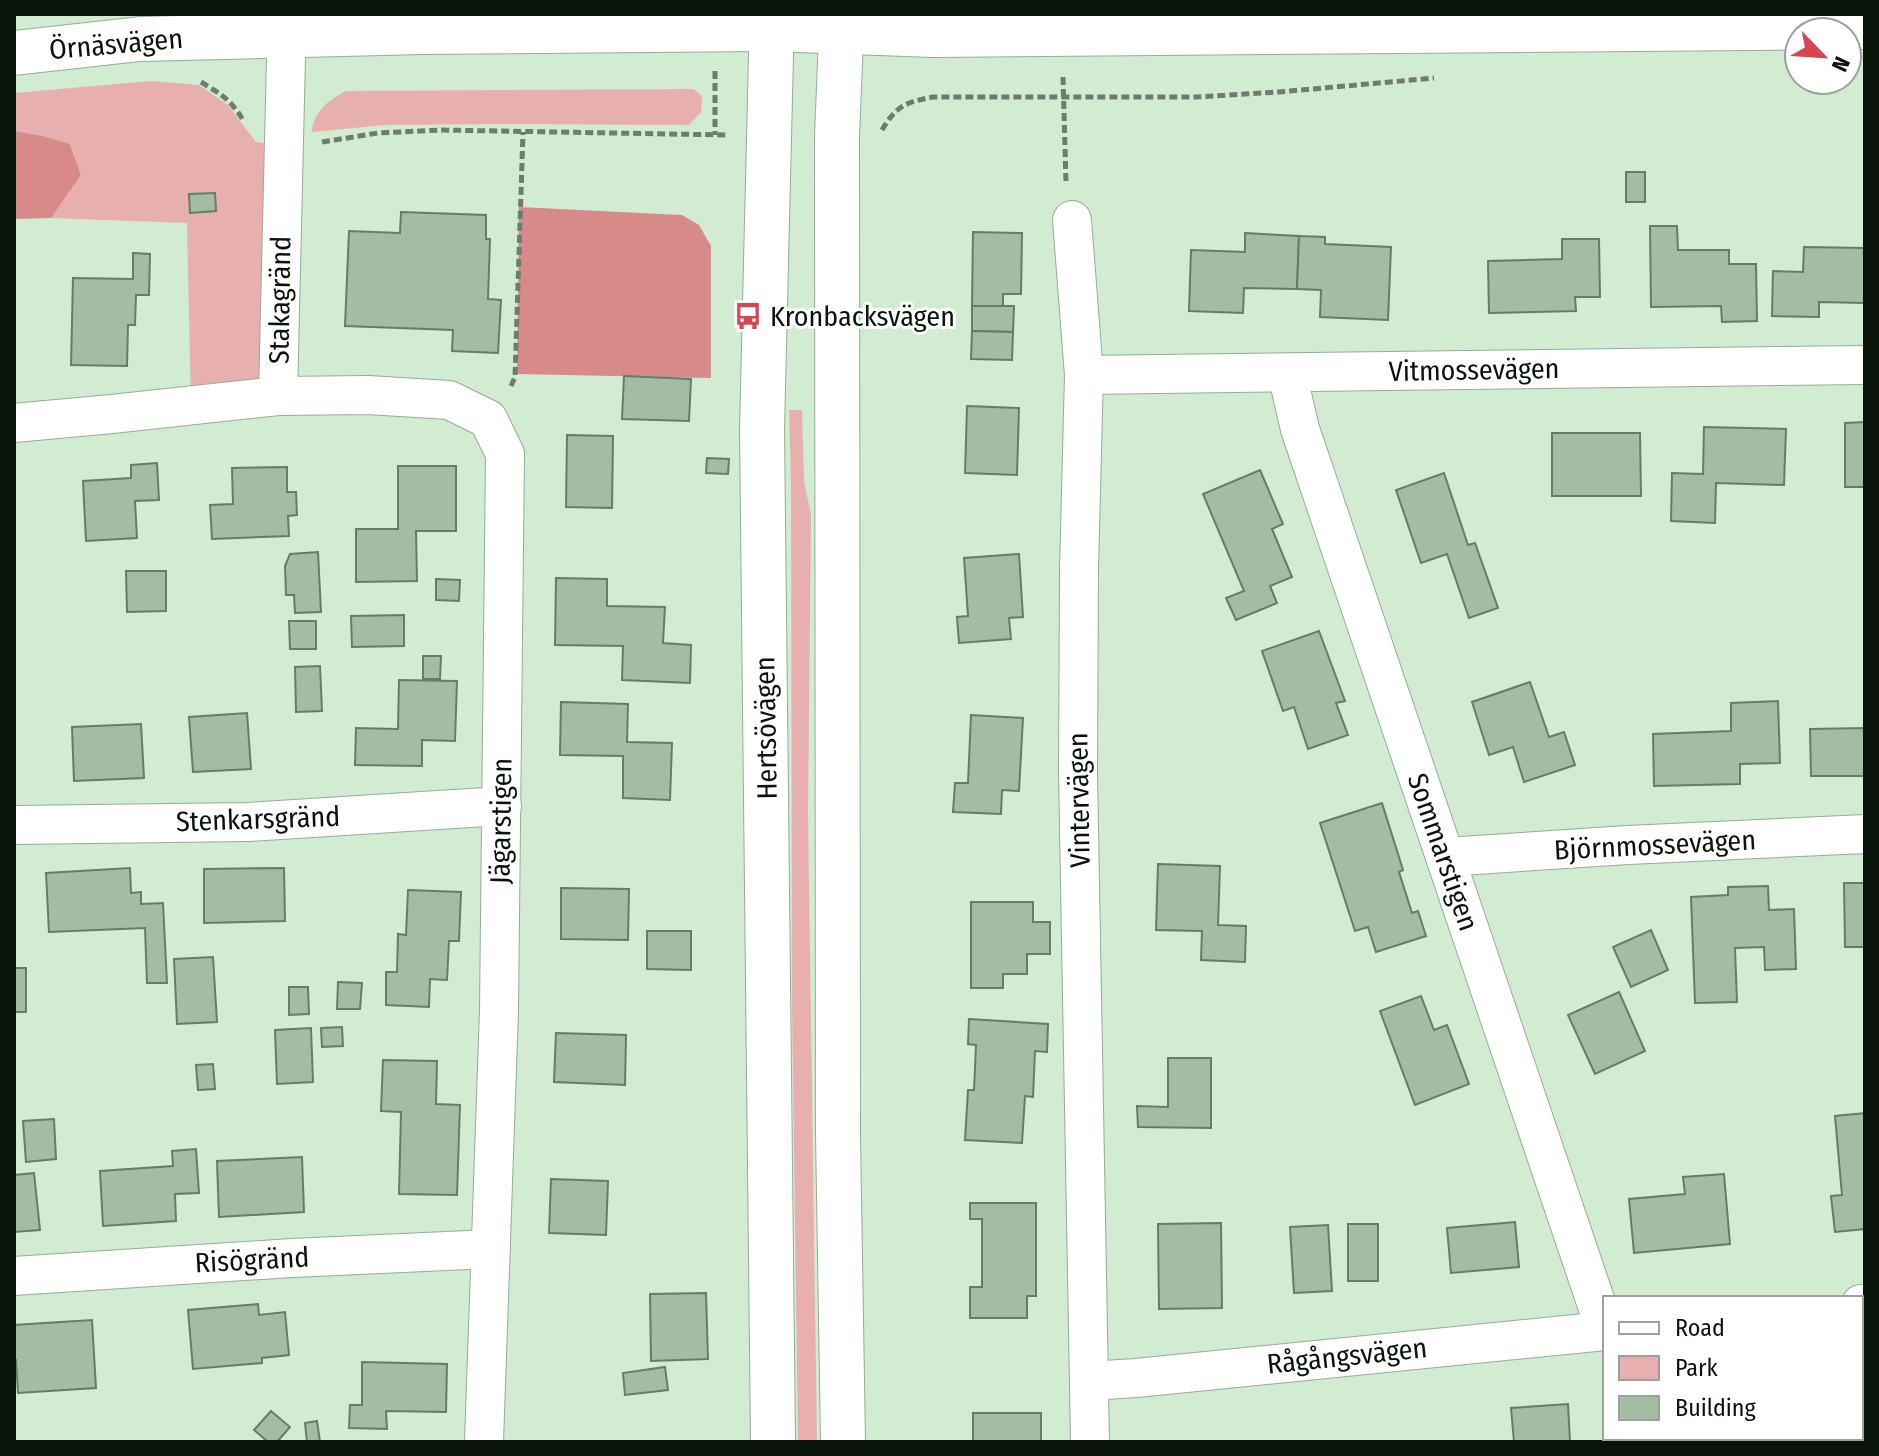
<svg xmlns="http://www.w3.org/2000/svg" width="1879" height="1456" viewBox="0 0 1879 1456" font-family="'Fira Sans Condensed',sans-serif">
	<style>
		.green { fill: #e7b0af }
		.forest { fill: #d88a8a }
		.building { fill: #a3bda2; stroke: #647d64; stroke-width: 2 }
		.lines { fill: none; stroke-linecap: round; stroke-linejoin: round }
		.street-casing { stroke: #94ae93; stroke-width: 40 }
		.secondary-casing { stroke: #94ae93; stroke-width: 46 }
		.path { stroke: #6c7d6b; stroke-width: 5; stroke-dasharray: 8 4; stroke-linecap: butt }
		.street { stroke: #fff; stroke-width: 38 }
		.secondary { stroke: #fff; stroke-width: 44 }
		.labels { text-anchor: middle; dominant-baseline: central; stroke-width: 6; stroke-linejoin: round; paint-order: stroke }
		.street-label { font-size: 28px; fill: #0a130a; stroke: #fff }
		.poi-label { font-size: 28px; fill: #0a130a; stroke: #fff; text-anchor: start }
	</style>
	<rect width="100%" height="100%" fill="#d1ecd0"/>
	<g class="green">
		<polygon points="151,81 199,85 228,105 256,142 284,146 280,396 191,405 187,223 51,218 81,175 70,144 43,136 14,131 14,93"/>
		<path d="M694,89l8,7 -1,16 -12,13 -181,-1 -123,1 -73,7c2,-22 16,-31 34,-41z"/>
		<polygon points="789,410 802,410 804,482 811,514 808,813 817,1442 798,1442 792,1003 791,485"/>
	</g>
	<g class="forest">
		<polygon points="14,131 43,136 70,144 81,175 51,218 14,219"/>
		<polygon points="519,207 682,215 699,225 711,246 711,378 517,374"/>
	</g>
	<g class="building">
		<rect x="1626" y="172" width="19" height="30"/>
		<polygon points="215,193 216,211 190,213 189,194"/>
		<polygon points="401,212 486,215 486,239 490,239 488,299 501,300 498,353 452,351 453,330 345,326 349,231 400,233"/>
		<polygon points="1650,226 1677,226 1678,250 1729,250 1729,264 1756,264 1757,321 1722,322 1721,306 1651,307"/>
		<polygon points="973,232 1022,233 1021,294 1003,294 1003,306 972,306"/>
		<polygon points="1245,233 1299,236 1297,289 1244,288 1243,313 1189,311 1191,250 1245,252"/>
		<polygon points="1299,236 1325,237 1325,244 1391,247 1388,320 1320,317 1321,290 1297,289"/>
		<polygon points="1562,239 1599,239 1600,297 1575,297 1576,311 1489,313 1488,261 1562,259"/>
		<polygon points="1804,247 1865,248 1865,303 1819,302 1819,317 1772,316 1773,271 1803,272"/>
		<polygon points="133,253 150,254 149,295 136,295 135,325 128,325 127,366 71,365 73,278 133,279"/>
		<polygon points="972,306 1014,306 1013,332 972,331"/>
		<polygon points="972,331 1013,332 1012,360 971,359"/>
		<polygon points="624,376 691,379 689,421 622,419"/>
		<polygon points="967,406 1019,408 1017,475 965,473"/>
		<polygon points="1865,422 1865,487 1845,487 1845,423"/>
		<polygon points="1704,427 1786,429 1784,485 1716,483 1715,523 1671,521 1672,473 1703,474"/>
		<polygon points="1552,433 1640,433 1641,496 1552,496"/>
		<polygon points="567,435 613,436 612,508 566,507"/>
		<polygon points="707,458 729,459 728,474 706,473"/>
		<polygon points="157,463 159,500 135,501 137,538 86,541 83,481 131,478 131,465"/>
		<polygon points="398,466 456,466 456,531 416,531 417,581 356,582 356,529 398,529"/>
		<polygon points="287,467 287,492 296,492 297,515 288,516 289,536 212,539 210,505 233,504 232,468"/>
		<polygon points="1260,470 1283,524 1272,529 1292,577 1270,586 1277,603 1236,620 1226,598 1244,591 1203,494"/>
		<polygon points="1444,473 1468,545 1475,543 1498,608 1469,618 1447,554 1421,563 1396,490"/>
		<polygon points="318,552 321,612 295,613 294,595 286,595 285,566 290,554"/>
		<polygon points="1019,554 1023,617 1009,618 1011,639 959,643 957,617 968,616 964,558"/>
		<polygon points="126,571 166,571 166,611 127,612"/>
		<polygon points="556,578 607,579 607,606 665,607 663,643 691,645 690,683 622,680 623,646 555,645"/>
		<polygon points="436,579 460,580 459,601 436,600"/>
		<polygon points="404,615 404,646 352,647 351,616"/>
		<polygon points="289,621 316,621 316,649 290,649"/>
		<polygon points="1319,631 1345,701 1336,703 1348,735 1308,749 1294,707 1283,711 1262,651"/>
		<polygon points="423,656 441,656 440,679 423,679"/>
		<polygon points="320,666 322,711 296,712 295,667"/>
		<polygon points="399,680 457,681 455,741 422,740 422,766 355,765 356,728 398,729"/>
		<polygon points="1530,682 1549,737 1564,732 1575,765 1524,782 1513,747 1489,755 1472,702"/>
		<polygon points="1778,701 1780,763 1740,764 1740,784 1654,786 1653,734 1731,731 1731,703"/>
		<polygon points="561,702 628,704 627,742 672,743 670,800 623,798 623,756 560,755"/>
		<polygon points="247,713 251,769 193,772 189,717"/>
		<polygon points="971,715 1023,718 1019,791 1002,790 1001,814 953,812 955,783 968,783"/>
		<polygon points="141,724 144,778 74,781 72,727"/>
		<polygon points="1865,728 1865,776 1811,776 1810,729"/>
		<polygon points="1382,803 1403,870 1399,872 1412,913 1418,911 1426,936 1376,952 1368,927 1355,931 1320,823"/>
		<polygon points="1158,864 1220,866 1218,925 1246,926 1245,962 1201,960 1202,931 1156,930"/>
		<polygon points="130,868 131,893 141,892 141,904 163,903 167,983 147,983 145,928 49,932 46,873"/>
		<polygon points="284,868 285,921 204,923 204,869"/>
		<polygon points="1844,883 1865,883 1865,947 1845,947"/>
		<polygon points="1768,886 1769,910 1794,909 1796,969 1765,970 1764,947 1735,948 1737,1002 1695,1003 1691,897 1728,895 1728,887"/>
		<polygon points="561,888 629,889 628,940 561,939"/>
		<polygon points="408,890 461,892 459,941 449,941 447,980 430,979 429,1007 386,1005 386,972 397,972 398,934 406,935"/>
		<polygon points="971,902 1033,902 1033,922 1050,922 1050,954 1027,954 1027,974 1003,974 1003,988 971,988"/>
		<polygon points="1651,930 1668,970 1631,987 1613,947"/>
		<polygon points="647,931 691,931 691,970 647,969"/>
		<polygon points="213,957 217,1022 177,1024 174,959"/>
		<rect x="14" y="968" width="12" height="44"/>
		<polygon points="338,982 362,983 360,1009 337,1009"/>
		<polygon points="289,987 308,987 309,1014 289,1015"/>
		<polygon points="1619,992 1645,1051 1595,1074 1568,1015"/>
		<polygon points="1421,996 1434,1030 1447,1025 1469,1084 1415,1105 1380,1011"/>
		<polygon points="969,1019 1048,1024 1047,1052 1035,1051 1033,1097 1025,1096 1022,1143 965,1140 968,1090 974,1090 976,1045 968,1044"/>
		<polygon points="342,1027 343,1046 322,1047 321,1028"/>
		<polygon points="311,1028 313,1082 277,1084 275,1030"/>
		<polygon points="556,1033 626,1035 625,1085 554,1082"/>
		<polygon points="1168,1058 1211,1058 1211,1128 1138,1127 1137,1106 1168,1107"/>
		<polygon points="383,1060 437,1061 436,1104 460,1105 457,1195 399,1194 401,1112 381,1111"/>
		<polygon points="213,1064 215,1089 198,1090 196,1065"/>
		<polygon points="1865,1113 1865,1229 1835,1232 1831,1196 1842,1195 1835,1116"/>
		<polygon points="54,1119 56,1159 26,1162 23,1121"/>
		<polygon points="196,1149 199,1193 175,1194 176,1221 103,1226 100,1171 173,1166 172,1151"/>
		<polygon points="302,1157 304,1212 219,1217 217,1161"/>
		<polygon points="34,1173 40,1230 14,1232 14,1175"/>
		<polygon points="1724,1174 1730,1244 1634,1253 1629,1199 1685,1194 1683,1177"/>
		<polygon points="551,1179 608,1181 606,1235 549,1233"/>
		<polygon points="970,1203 1036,1203 1036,1296 1027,1296 1027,1318 970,1318 970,1287 982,1287 982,1219 970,1219"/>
		<polygon points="1515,1222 1519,1267 1451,1273 1447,1228"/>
		<polygon points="1221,1223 1222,1308 1159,1309 1158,1224"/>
		<rect x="1348" y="1224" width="30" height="57"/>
		<polygon points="1328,1225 1332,1291 1294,1293 1290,1227"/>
		<polygon points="706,1293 708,1359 651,1361 650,1294"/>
		<polygon points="258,1304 259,1315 285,1312 289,1355 262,1358 262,1363 193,1369 188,1310"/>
		<polygon points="92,1320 96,1388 18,1393 16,1360 14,1360 14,1325"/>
		<polygon points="362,1362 447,1364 446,1412 386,1411 387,1429 349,1428 350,1405 362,1405"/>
		<polygon points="665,1367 668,1390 625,1395 623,1373"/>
		<polygon points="1568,1404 1570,1442 1514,1442 1511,1408"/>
		<polygon points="271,1411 290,1427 277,1442 268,1442 254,1430"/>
		<rect x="973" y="1413" width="68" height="29"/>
		<polygon points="317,1421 320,1442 307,1442 305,1423"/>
		<polygon points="1711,1438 1791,1438 1791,1442 1712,1442"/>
	</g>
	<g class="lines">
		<g class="street-casing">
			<g id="street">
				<polyline points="1072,220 1084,375 1079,569 1078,772 1090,1442"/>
				<polyline points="1287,373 1300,429 1605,1329"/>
				<polyline points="1084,375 1865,365"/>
				<polyline points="278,396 368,395 449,400 488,419 505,454 499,1010 484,1442"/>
				<polyline points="14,423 112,414 278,396 287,14"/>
				<polyline points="14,825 248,822 502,806"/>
				<polyline points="1445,857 1628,845 1865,834"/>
				<polyline points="14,1276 292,1258 491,1249"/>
				<polyline points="1861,1304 1865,1304"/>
				<polyline points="1089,1381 1136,1378 1605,1331"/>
			</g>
		</g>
		<g class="secondary-casing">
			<g id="secondary">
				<polyline points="772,14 762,429 773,1442"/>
				<polyline points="842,14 837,136 838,1134 843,1442"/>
				<polyline points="14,53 140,39 422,32 771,29 933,35 1865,27"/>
			</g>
		</g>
		<g class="path">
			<polyline points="715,71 715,135"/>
			<polyline points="1063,77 1066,183"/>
			<path d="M201,82c20,12 30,18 42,38"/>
			<path d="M882,130c14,-24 24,-28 51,-33h263l83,-5 155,-14"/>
			<polyline points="322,142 378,133 441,130 727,135"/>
			<polyline points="511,386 515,377 523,132"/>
			<polyline points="1644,1438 1646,1442"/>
		</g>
		<use href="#street" class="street"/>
		<use href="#secondary" class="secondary"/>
	</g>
	<defs>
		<g id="bus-bare" transform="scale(2.16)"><path d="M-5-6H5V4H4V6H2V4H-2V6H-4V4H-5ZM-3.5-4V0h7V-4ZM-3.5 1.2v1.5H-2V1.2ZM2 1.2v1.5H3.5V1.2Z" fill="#d64552" stroke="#fff" stroke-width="2.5" paint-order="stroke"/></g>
	</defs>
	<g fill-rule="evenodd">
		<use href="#bus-bare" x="748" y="316"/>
	</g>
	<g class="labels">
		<g class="street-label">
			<text transform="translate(116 44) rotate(-5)">Örnäsvägen</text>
			<text transform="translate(280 300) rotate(-89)">Stakagränd</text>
			<text transform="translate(1474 370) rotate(-1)">Vitmossevägen</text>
			<text transform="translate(766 728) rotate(-91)">Hertsövägen</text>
			<text transform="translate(1079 800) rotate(-91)">Vintervägen</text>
			<text transform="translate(258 819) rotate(-2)">Stenkarsgränd</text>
			<text transform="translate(501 821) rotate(-89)">Jägarstigen</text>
			<text transform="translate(1655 845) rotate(-3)">Björnmossevägen</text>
			<text transform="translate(1443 852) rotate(71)">Sommarstigen</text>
			<text transform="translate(252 1260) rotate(-3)">Risögränd</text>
			<text transform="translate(1347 1356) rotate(-6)">Rågångsvägen</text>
		</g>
		<g class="poi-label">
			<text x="770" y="316">Kronbacksvägen</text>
		</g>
	</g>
	<rect width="1879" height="1456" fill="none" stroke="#0a130a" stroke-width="32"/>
	<rect x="1603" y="1296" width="260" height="144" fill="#ffffff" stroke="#9da19d" stroke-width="2"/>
	<rect x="1619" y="1322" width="40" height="12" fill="#ffffff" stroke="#9da19d" stroke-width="2"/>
	<text x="1675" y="1336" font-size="24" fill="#0a130a">Road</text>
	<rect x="1619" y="1356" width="40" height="24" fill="#e7b0af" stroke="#9da19d" stroke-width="2"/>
	<text x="1675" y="1376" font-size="24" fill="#0a130a">Park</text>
	<rect x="1619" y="1396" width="40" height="24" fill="#a3bda2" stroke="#9da19d" stroke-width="2"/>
	<text x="1675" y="1416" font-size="24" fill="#0a130a">Building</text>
	<g transform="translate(1823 56) rotate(115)"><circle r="38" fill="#ffffff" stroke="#9da19d" stroke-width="2"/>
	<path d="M0-6L14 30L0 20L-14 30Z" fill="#d64552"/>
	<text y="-12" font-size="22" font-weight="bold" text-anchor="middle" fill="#0a130a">N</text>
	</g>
</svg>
